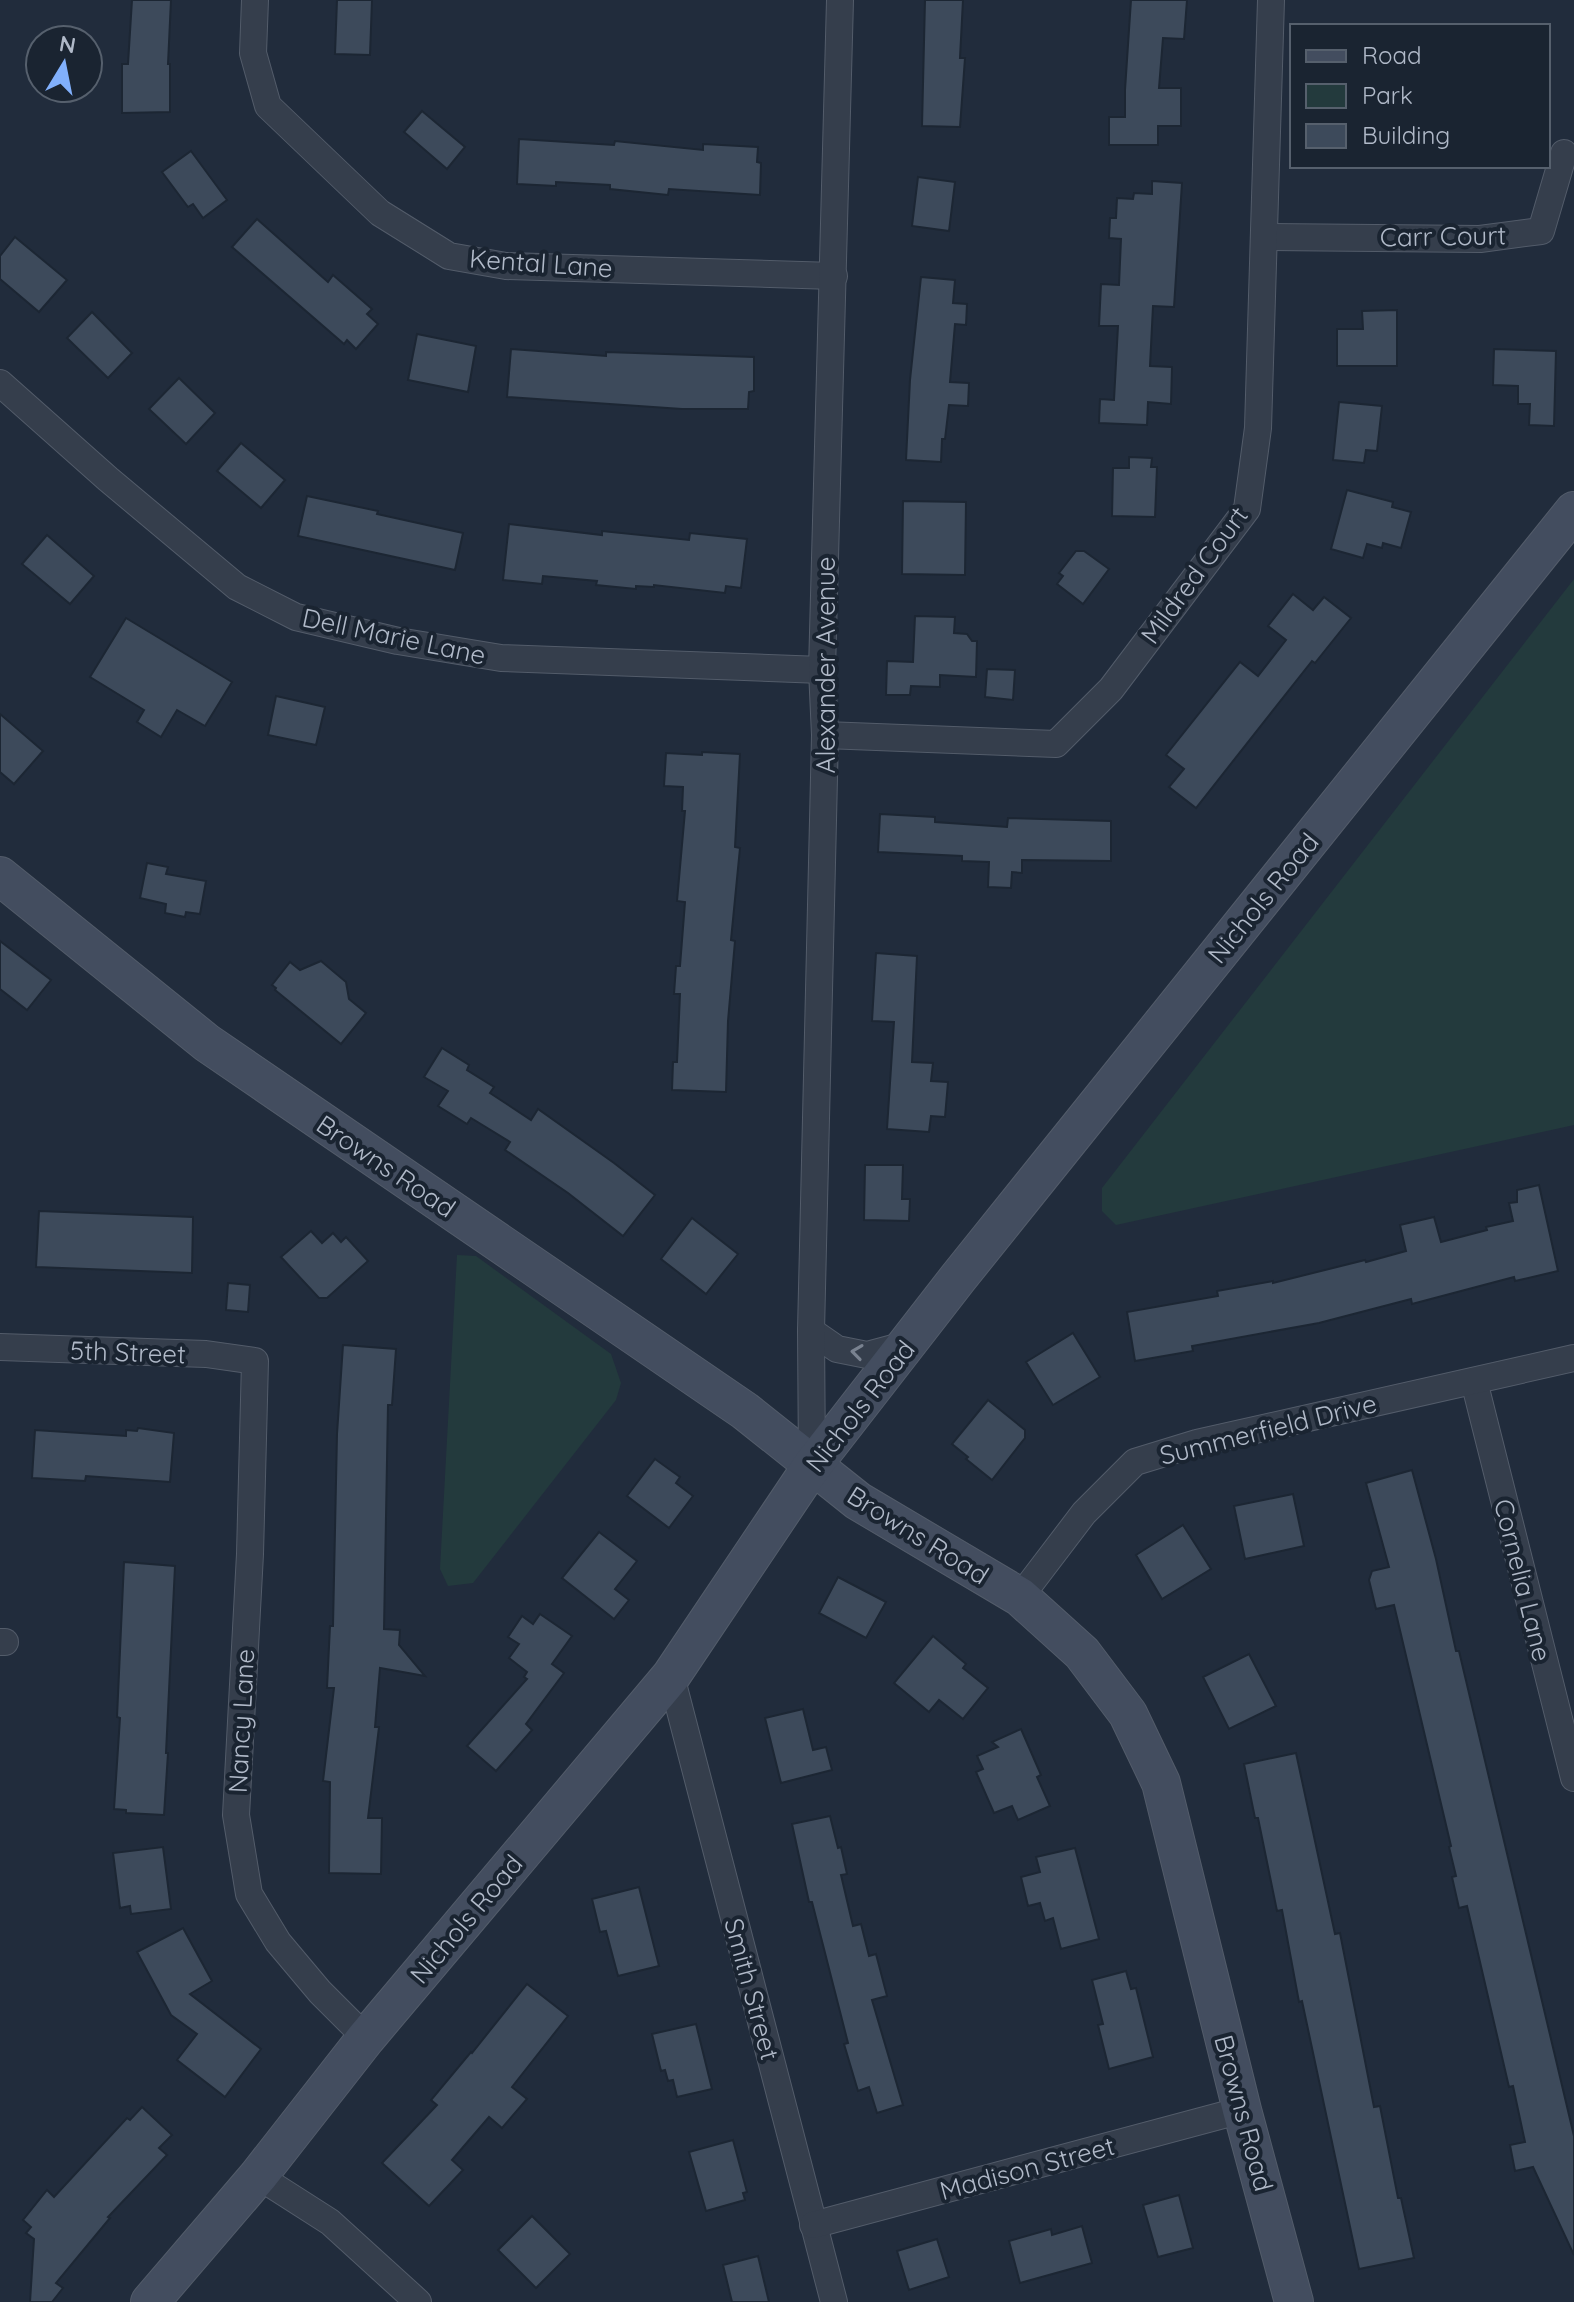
<svg xmlns="http://www.w3.org/2000/svg" width="1574" height="2302" viewBox="0 0 1574 2302" font-family="Quicksand,sans-serif">
	<style>
		.green { fill: #233a3d }
		.building { fill: #3d4a5b; stroke: #1c2633; stroke-width: 2 }
		.lines { fill: none; stroke-linecap: round; stroke-linejoin: round }
		.street-casing { stroke: #535c6a; stroke-width: 28 }
		.secondary-casing { stroke: #535c6a; stroke-width: 40 }
		.street { stroke: #353e4c; stroke-width: 26 }
		.secondary { stroke: #434d5f; stroke-width: 38 }
		.oneway { stroke: #798290 }
		.labels { text-anchor: middle; dominant-baseline: central; stroke-width: 8; stroke-linejoin: round; paint-order: stroke }
		.street-label { font-size: 26px; fill: #b0b9c8; stroke: #1a2431 }
	</style>
	<rect width="100%" height="100%" fill="#212c3c"/>
	<g class="green">
		<polygon points="1574,579 1574,1125 1116,1225 1102,1211 1102,1188"/>
		<polygon points="457,1255 476,1256 611,1354 621,1383 616,1400 473,1583 448,1586 440,1569"/>
	</g>
	<g class="building">
		<polygon points="132,0 171,0 168,64 170,64 170,112 122,113 122,64 128,64"/>
		<polygon points="337,0 372,0 370,55 335,54"/>
		<polygon points="925,0 963,0 960,58 965,58 960,127 922,126"/>
		<polygon points="1131,0 1187,0 1184,39 1163,38 1159,88 1181,88 1181,126 1158,126 1158,145 1109,145 1109,117 1125,117 1125,90"/>
		<polygon points="422,111 465,147 447,169 404,132"/>
		<polygon points="519,139 614,145 615,141 703,150 703,144 758,147 757,162 761,163 760,195 669,189 668,195 610,189 610,185 556,182 556,186 517,184"/>
		<polygon points="191,151 227,200 203,218 193,204 188,207 162,172"/>
		<polygon points="918,177 955,182 949,231 912,226"/>
		<polygon points="1152,181 1182,183 1174,307 1153,306 1150,366 1172,367 1171,404 1148,402 1147,425 1099,423 1100,399 1114,400 1118,326 1099,326 1101,284 1119,285 1121,239 1109,238 1110,218 1116,218 1117,198 1133,199 1134,193 1152,194"/>
		<polygon points="257,219 328,282 333,275 372,309 367,314 378,324 356,349 347,340 344,344 232,247"/>
		<polygon points="15,237 67,280 39,312 0,279 0,256"/>
		<polygon points="921,277 955,280 953,303 967,304 966,325 955,324 950,382 969,383 968,406 949,405 945,439 942,439 941,462 906,460 910,380"/>
		<polygon points="1397,310 1397,366 1337,366 1337,329 1363,329 1362,311"/>
		<polygon points="92,312 132,353 108,378 67,338"/>
		<polygon points="417,334 476,346 468,392 408,380"/>
		<polygon points="511,349 606,356 606,352 754,357 754,391 749,392 748,409 682,409 507,397"/>
		<polygon points="1494,349 1556,351 1554,426 1529,425 1530,404 1518,404 1518,386 1493,385"/>
		<polygon points="179,378 215,413 186,444 149,409"/>
		<polygon points="1339,402 1382,406 1377,451 1366,450 1364,463 1333,460"/>
		<polygon points="241,443 285,480 261,508 217,471"/>
		<polygon points="1129,457 1152,458 1151,467 1157,467 1155,517 1112,516 1113,468 1129,468"/>
		<polygon points="1347,490 1393,502 1392,507 1411,512 1401,548 1383,543 1382,548 1367,544 1363,558 1331,549"/>
		<polygon points="307,496 378,511 377,514 463,533 455,570 298,536"/>
		<polygon points="903,501 966,502 965,575 902,574"/>
		<polygon points="509,524 602,535 602,531 689,540 690,533 747,539 741,588 726,586 725,593 654,585 654,587 636,586 636,589 596,585 597,581 543,576 542,584 503,580"/>
		<polygon points="47,535 94,576 70,604 22,564"/>
		<polygon points="1076,551 1084,551 1109,569 1083,604 1057,584 1063,576 1059,573"/>
		<polygon points="1293,594 1313,610 1324,597 1351,618 1315,663 1312,661 1196,808 1169,787 1184,769 1166,755 1240,662 1258,676 1286,640 1268,626"/>
		<polygon points="915,616 955,617 954,633 967,634 972,641 977,641 976,677 940,675 940,687 911,686 910,695 886,695 887,661 913,662"/>
		<polygon points="126,618 232,682 205,726 177,710 161,737 137,722 144,710 90,677"/>
		<polygon points="987,669 1015,670 1013,700 985,697"/>
		<polygon points="276,696 325,707 316,745 268,735"/>
		<polygon points="0,714 43,751 14,784 0,772"/>
		<polygon points="702,752 740,754 735,847 740,848 731,940 735,941 728,1021 726,1092 672,1090 673,1062 677,1062 680,994 674,994 676,966 680,966 685,902 677,901 685,811 682,811 683,787 664,786 666,753 702,755"/>
		<polygon points="880,814 935,817 935,822 1007,827 1008,818 1111,821 1111,861 1022,860 1022,873 1012,872 1011,888 988,887 989,862 962,861 962,856 878,852"/>
		<polygon points="147,863 168,867 166,874 206,881 200,914 186,912 185,917 165,913 166,904 140,898"/>
		<polygon points="0,941 51,980 27,1010 0,989"/>
		<polygon points="876,953 917,956 912,1062 933,1063 931,1081 948,1082 945,1117 931,1116 929,1132 887,1129 894,1022 872,1021"/>
		<polygon points="321,961 346,982 349,999 366,1013 341,1044 275,990 276,988 272,985 290,962 300,970"/>
		<polygon points="442,1048 469,1065 467,1070 494,1087 490,1093 531,1120 538,1109 614,1163 655,1195 623,1236 568,1193 505,1150 510,1142 471,1118 467,1124 438,1106 448,1091 424,1077"/>
		<polygon points="865,1165 903,1165 902,1199 910,1199 909,1221 864,1220"/>
		<polygon points="1539,1185 1558,1271 1515,1281 1514,1277 1412,1304 1411,1299 1319,1323 1192,1346 1193,1351 1135,1361 1127,1312 1218,1296 1217,1291 1273,1281 1273,1283 1365,1260 1366,1262 1406,1251 1400,1225 1434,1217 1441,1242 1487,1230 1486,1227 1513,1221 1509,1203 1517,1202 1517,1190"/>
		<polygon points="39,1211 193,1217 192,1273 36,1267"/>
		<polygon points="692,1218 738,1254 706,1294 661,1259"/>
		<polygon points="311,1231 322,1243 333,1233 341,1242 346,1237 368,1261 327,1298 319,1298 281,1257"/>
		<polygon points="228,1283 250,1285 248,1312 226,1310"/>
		<polygon points="1073,1333 1100,1377 1053,1405 1026,1362"/>
		<polygon points="343,1345 396,1349 392,1405 388,1405 384,1629 400,1630 399,1645 425,1676 380,1668 375,1727 379,1727 368,1818 382,1818 381,1874 329,1873 330,1782 323,1781 334,1688 327,1688 330,1626 333,1626 337,1434"/>
		<polygon points="988,1400 1025,1430 1025,1438 992,1480 966,1459 968,1457 952,1444"/>
		<polygon points="138,1428 174,1433 170,1482 86,1476 85,1481 32,1478 35,1430 126,1436 126,1430 137,1431"/>
		<polygon points="655,1459 680,1477 676,1483 693,1496 669,1528 627,1496"/>
		<polygon points="1412,1470 1436,1559 1456,1651 1459,1651 1574,2136 1574,2255 1533,2167 1515,2171 1510,2145 1525,2142 1513,2086 1509,2087 1467,1906 1459,1908 1452,1877 1456,1876 1449,1847 1451,1846 1394,1605 1376,1609 1369,1580 1372,1571 1389,1567 1366,1483"/>
		<polygon points="1293,1494 1304,1546 1245,1559 1234,1506"/>
		<polygon points="1183,1525 1211,1569 1162,1599 1136,1555"/>
		<polygon points="599,1532 637,1561 615,1589 629,1600 614,1619 562,1578"/>
		<polygon points="124,1562 175,1566 166,1753 168,1753 164,1815 126,1813 126,1810 114,1809 120,1718 117,1717"/>
		<polygon points="838,1577 886,1602 866,1638 819,1613"/>
		<polygon points="540,1614 572,1636 552,1664 564,1673 526,1724 532,1730 496,1771 467,1746 527,1679 524,1677 527,1672 509,1658 519,1644 508,1637 522,1616 533,1624"/>
		<polygon points="933,1636 966,1664 963,1668 988,1688 963,1719 939,1700 929,1712 894,1683"/>
		<polygon points="1249,1654 1276,1706 1229,1729 1203,1677"/>
		<polygon points="803,1709 813,1750 826,1747 832,1770 781,1783 765,1718"/>
		<polygon points="1021,1729 1041,1775 1037,1777 1050,1806 1018,1820 1012,1806 994,1813 976,1772 983,1769 977,1756 998,1747 992,1742"/>
		<polygon points="1296,1753 1335,1934 1340,1933 1374,2107 1380,2106 1398,2198 1401,2198 1414,2258 1359,2269 1302,2001 1299,2002 1282,1910 1277,1911 1258,1818 1255,1818 1244,1764"/>
		<polygon points="830,1816 838,1848 841,1847 847,1874 841,1875 853,1926 861,1924 869,1956 876,1954 887,1996 872,2000 903,2105 877,2113 869,2087 858,2091 844,2044 848,2043 812,1902 809,1902 792,1824"/>
		<polygon points="163,1847 171,1909 131,1914 130,1906 120,1908 113,1853"/>
		<polygon points="1075,1848 1099,1939 1061,1949 1053,1918 1045,1921 1040,1903 1028,1906 1021,1877 1040,1872 1036,1857"/>
		<polygon points="639,1887 659,1966 618,1976 606,1931 600,1932 592,1899"/>
		<polygon points="183,1928 212,1981 190,1994 261,2049 225,2097 177,2060 197,2034 171,2015 137,1952"/>
		<polygon points="1126,1971 1131,1989 1136,1988 1153,2057 1109,2069 1098,2025 1103,2024 1092,1980"/>
		<polygon points="527,1984 568,2016 512,2087 527,2099 502,2128 489,2117 452,2160 463,2170 429,2206 382,2163 437,2105 431,2100 471,2052 472,2053"/>
		<polygon points="696,2024 712,2089 677,2097 673,2080 668,2081 665,2070 661,2071 652,2034"/>
		<polygon points="142,2107 172,2135 159,2148 167,2155 108,2217 110,2218 56,2283 63,2288 52,2302 30,2302 34,2239 26,2233 31,2227 23,2220 47,2190 54,2197 127,2118 130,2120"/>
		<polygon points="733,2140 747,2192 743,2193 745,2200 706,2211 689,2152"/>
		<polygon points="1179,2195 1193,2248 1158,2257 1143,2205"/>
		<polygon points="532,2216 570,2254 536,2288 498,2250"/>
		<polygon points="1082,2226 1092,2263 1020,2283 1009,2241 1051,2229 1052,2235"/>
		<polygon points="937,2239 949,2277 909,2290 897,2251"/>
		<polygon points="758,2256 769,2302 732,2302 723,2265"/>
	</g>
	<g class="lines">
		<g class="street-casing">
			<g id="street">
				<polyline points="255,0 253,53 268,106 380,213 449,256 506,266 834,276"/>
				<polyline points="1264,237 1480,239 1541,231 1564,153"/>
				<polyline points="0,383 108,479 237,587 296,617 398,641 501,658 822,670"/>
				<polyline points="825,735 1056,744 1111,689 1247,509 1258,428 1271,0"/>
				<polyline points="811,1331 837,1349 867,1355 908,1344"/>
				<polyline points="0,1347 206,1354 255,1361 250,1554 236,1815 249,1894 278,1942 320,1992 366,2038"/>
				<polyline points="1474,1381 1574,1778"/>
				<polyline points="812,1466 811,1331 825,735 822,670 840,0"/>
				<polyline points="1020,1597 1084,1513 1135,1462 1197,1443 1574,1358"/>
				<polyline points="0,1642 5,1642"/>
				<polyline points="671,1676 834,2302"/>
				<polyline points="258,2176 330,2222 418,2302"/>
				<polyline points="813,2225 1242,2110"/>
			</g>
		</g>
		<g class="secondary-casing">
			<g id="secondary">
				<polyline points="0,876 207,1043 745,1411 858,1501 1020,1597 1082,1653 1128,1714 1161,1783 1242,2110 1294,2302"/>
				<polyline points="150,2302 258,2176 366,2038 671,1676 812,1466 958,1278 1574,511"/>
			</g>
		</g>
		<use href="#street" class="street"/>
		<use href="#secondary" class="secondary"/>
	</g>
	<defs><path id="oneway-chevron" d="M-2-3.5L2.5 0L-2 3.5" fill="none" stroke-width="1.6" stroke-linecap="round" stroke-linejoin="round" transform="scale(2)"/></defs>
	<use class="oneway" href="#oneway-chevron" transform="translate(857 1352) rotate(-172)"/>
	<g class="labels">
		<g class="street-label">
			<text transform="translate(1443 236) rotate(-1)">Carr Court</text>
			<text transform="translate(541 263) rotate(4)">Kental Lane</text>
			<text transform="translate(1194 575) rotate(-54)">Mildred Court</text>
			<text transform="translate(394 636) rotate(12)">Dell Marie Lane</text>
			<text transform="translate(825 665) rotate(-90)">Alexander Avenue</text>
			<text transform="translate(1263 898) rotate(-51)">Nichols Road</text>
			<text transform="translate(386 1166) rotate(34)">Browns Road</text>
			<text transform="translate(128 1352) rotate(2)">5th Street</text>
			<text transform="translate(860 1406) rotate(-52)">Nichols Road</text>
			<text transform="translate(1268 1429) rotate(-14)">Summerfield Drive</text>
			<text transform="translate(918 1535) rotate(32)">Browns Road</text>
			<text transform="translate(1523 1580) rotate(76)">Cornelia Lane</text>
			<text transform="translate(241 1721) rotate(-87)">Nancy Lane</text>
			<text transform="translate(466 1919) rotate(-50)">Nichols Road</text>
			<text transform="translate(752 1989) rotate(75)">Smith Street</text>
			<text transform="translate(1244 2113) rotate(75)">Browns Road</text>
			<text transform="translate(1027 2168) rotate(-15)">Madison Street</text>
		</g>
	</g>
	<rect x="1290" y="24" width="260" height="144" fill="#1a2431" stroke="#56606d" stroke-width="2"/>
	<rect x="1306" y="50" width="40" height="12" fill="#434d5f" stroke="#56606d" stroke-width="2"/>
	<text x="1362" y="64" font-size="24" fill="#b0b9c8">Road</text>
	<rect x="1306" y="84" width="40" height="24" fill="#233a3d" stroke="#56606d" stroke-width="2"/>
	<text x="1362" y="104" font-size="24" fill="#b0b9c8">Park</text>
	<rect x="1306" y="124" width="40" height="24" fill="#3d4a5b" stroke="#56606d" stroke-width="2"/>
	<text x="1362" y="144" font-size="24" fill="#b0b9c8">Building</text>
	<g transform="translate(64 64) rotate(10)"><circle r="38" fill="#1a2431" stroke="#56606d" stroke-width="2"/>
	<path d="M0-6L14 30L0 20L-14 30Z" fill="#81b0fc"/>
	<text y="-12" font-size="22" font-weight="bold" text-anchor="middle" fill="#b0b9c8">N</text>
	</g>
</svg>
